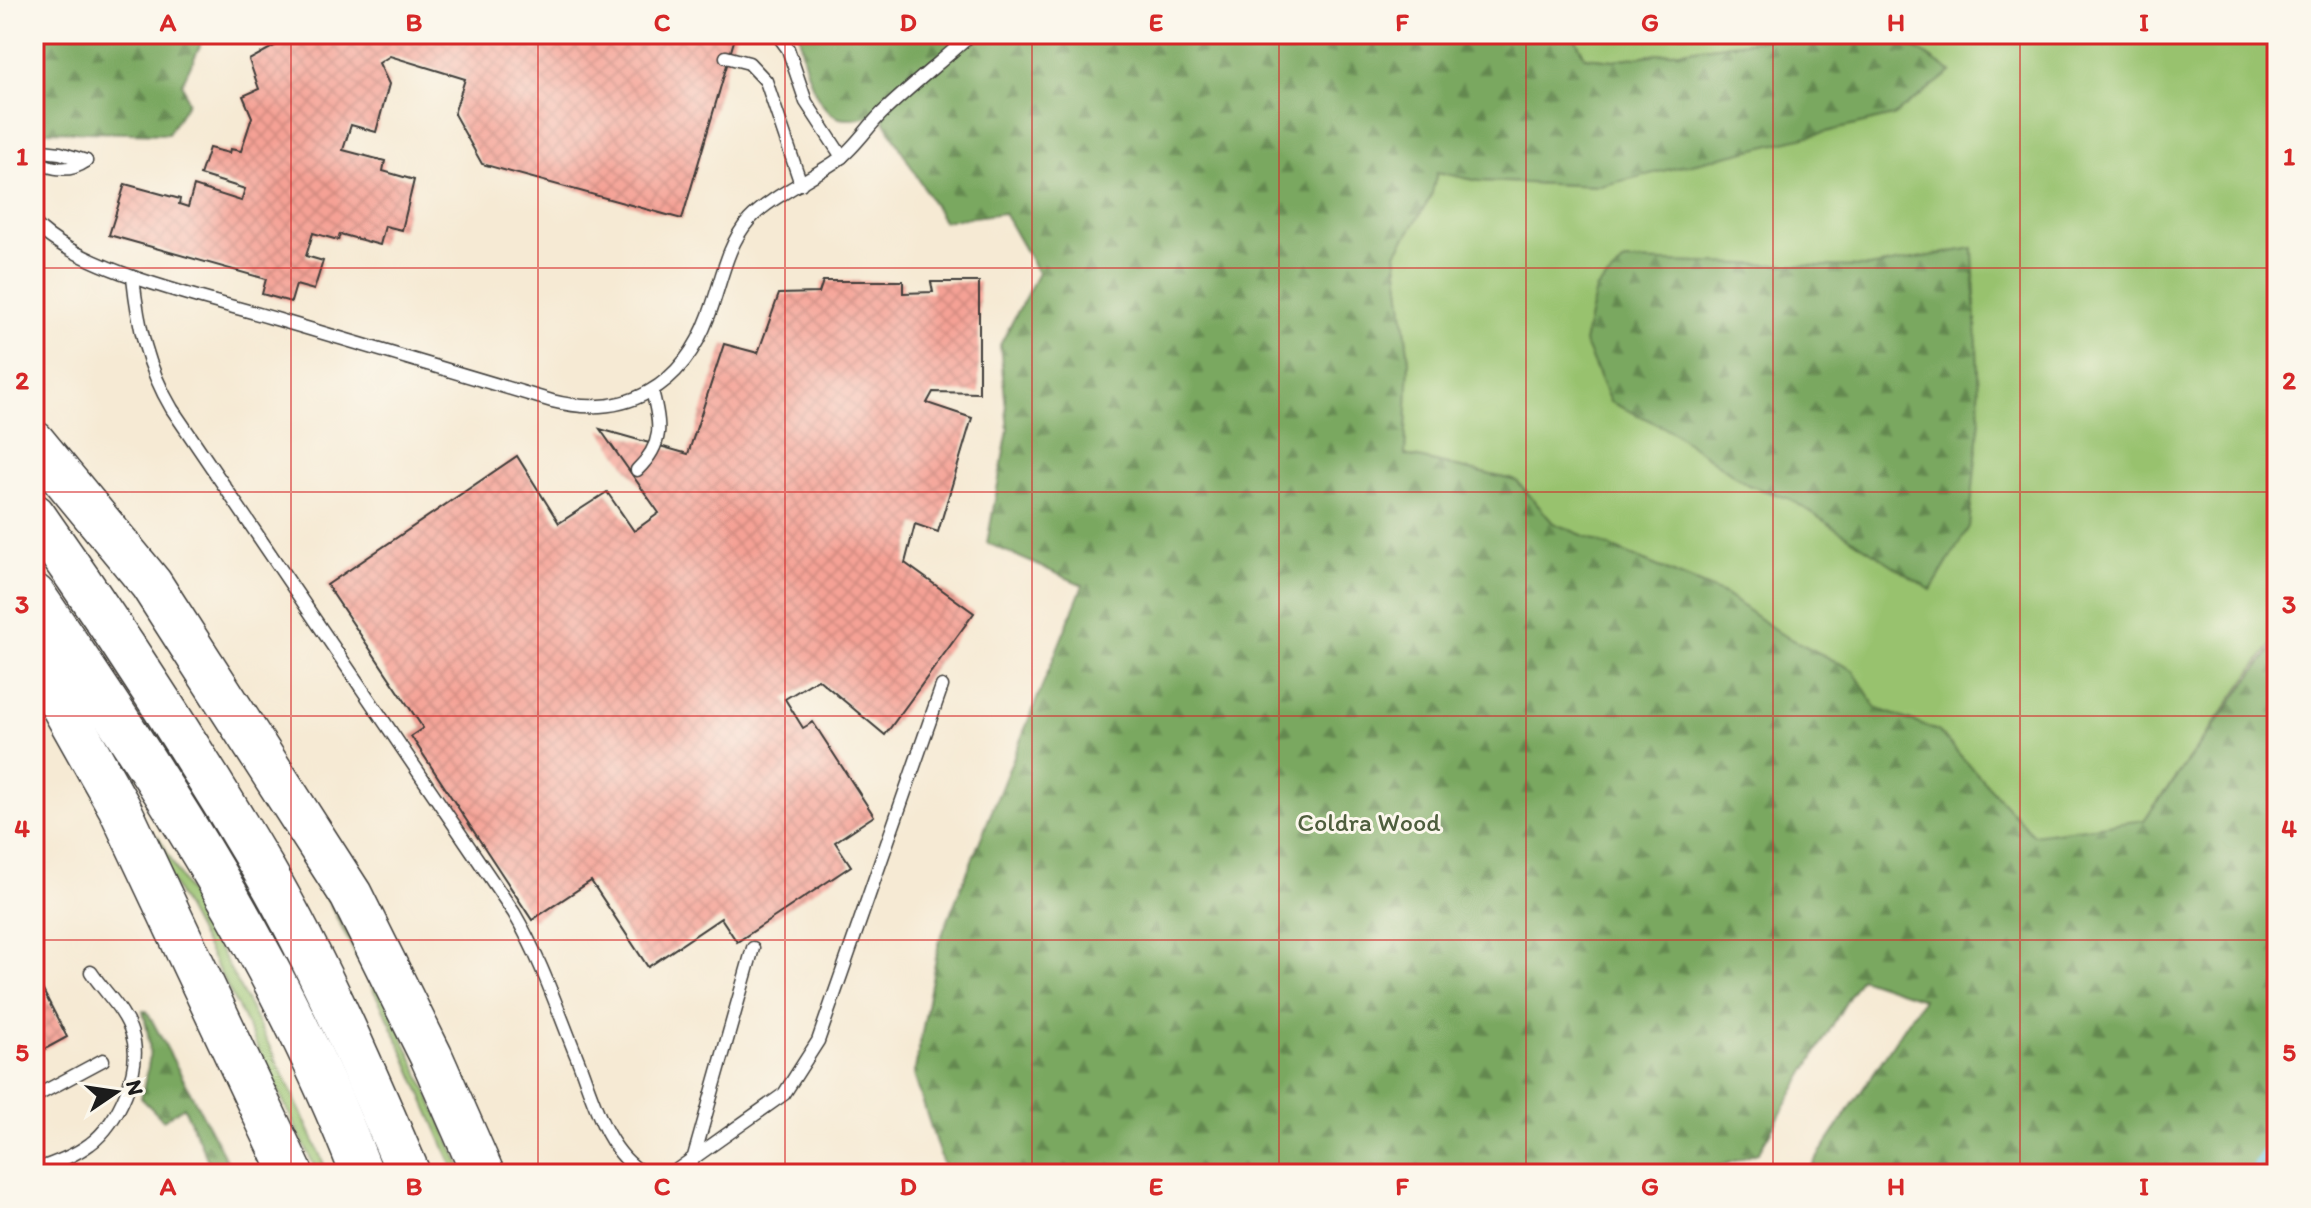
<svg xmlns="http://www.w3.org/2000/svg" width="2311" height="1208" viewBox="0 0 2311 1208" font-family="Itim,sans-serif">
	<style>
		.grass { fill: #98c26e; stroke: #5a6f45; stroke-width: 2 }
		.forest { fill: url(#forest-firs); stroke: #4b623e; stroke-width: 2 }
		.lines { fill: none; stroke-linecap: round; stroke-linejoin: round }
		.stream { stroke: #62c3e0; stroke-width: 8 }
		.building { fill: url(#building-cross-hatch) }
		.service-casing { stroke: #3d3b38; stroke-width: 15 }
		.motorway-casing { stroke: #3d3b38; stroke-width: 45 }
		.service { stroke: #fff; stroke-width: 12 }
		.motorway { stroke: #fff; stroke-width: 42 }
		.grid { fill: none; stroke: #d62828; stroke-width: 2; stroke-opacity: 0.55 }
		.labels { text-anchor: middle; dominant-baseline: central; stroke-width: 6; stroke-linejoin: round; paint-order: stroke }
		.park-label { font-size: 26px; fill: #4e5e3d; stroke: #fbf7ec }
		.neatline { fill: none; stroke: #d62828; stroke-width: 3 }
		.grid-label { font-size: 26px; text-anchor: middle; font-weight: bold; fill: #d62828 }
	</style>
	<defs>
		<pattern id="forest-firs" width="22" height="20" patternUnits="userSpaceOnUse" patternTransform="scale(2)"><rect width="22" height="20" fill="#7aa861"/><path d="M5 1l3.5 6h-7zM16 11l3.5 6h-7z" fill="#63884f"/></pattern>
		<pattern id="building-cross-hatch" width="8" height="8" patternUnits="userSpaceOnUse" patternTransform="scale(2)"><rect width="8" height="8" fill="#f5a195"/><path d="M0 0l8 8M0 8l8-8" fill="none" stroke="#d18a80"/></pattern>
	</defs>
	<rect width="100%" height="100%" fill="#fbf7ec"/>
	<filter id="ink" filterUnits="userSpaceOnUse"><feTurbulence type="fractalNoise" baseFrequency=".0125" numOctaves="2"/><feDisplacementMap in="SourceGraphic" scale="16" xChannelSelector="R" yChannelSelector="G"/><feConvolveMatrix kernelMatrix="1 2 1 2 8 2 1 2 1" color-interpolation-filters="sRGB"/></filter>
	<filter id="wash" filterUnits="userSpaceOnUse"><feTurbulence type="fractalNoise" baseFrequency=".006" numOctaves="4" result="noise"/><feDisplacementMap in="SourceGraphic" scale="32" xChannelSelector="R" yChannelSelector="G"/><feGaussianBlur stdDeviation="1.8" result="paint"/><feColorMatrix in="noise" values="0 0 0 0 0 0 0 0 0 0 0 0 0 0 0 0 0 1.4 0 .05"/><feComposite in="paint" operator="in"/></filter>
	<g filter="url(#wash)">
		<rect width="100%" height="100%" fill="#f6ead4"/>
		<g class="grass">
			<polygon points="1573,34 1805,34 1614,60 1585,57"/>
			<polygon points="1895,34 2277,34 2277,637 2115,860 2033,835 1938,731 1876,708 1853,670 1781,634 1726,595 1553,523 1517,481 1405,455 1409,361 1396,253 1430,197 1437,172 1479,181 1600,186 1950,72"/>
			<path d="M158,836c61,111 121,221 170,338h-10l-77,-161 -91,-173z"/>
			<polygon points="319,883 386,1000 464,1174 456,1174 390,1022"/>
		</g>
		<g class="forest">
			<polygon points="34,34 202,34 200,46 182,83 188,102 168,134 45,131 34,127"/>
			<path d="M799,34h774l12,23 29,3 191,-26h90l56,38 -58,44 -293,70 -121,-5 -42,-9 -6,25 -35,56 13,108 -4,94 112,26 36,42 173,72 55,39 72,36 23,38 62,23 95,104 111,-15 133,-178v532h-471l117,-175 -63,-21 -102,175 -61,21h-751l-32,-99 25,-133 144,-357 -96,-42 21,-113 -8,-85 38,-72 -34,-60 -61,8 -62,-106c-13,1 -33,7 -44,2 -24,-11 -35,-59 -38,-83z"/>
			<polygon points="1973,248 1980,420 1969,527 1931,590 1790,499 1748,485 1668,429 1610,402 1584,342 1596,289 1625,261 1869,267"/>
			<path d="M143,1011h4l87,163h-20l-30,-67 -21,13 -22,-22c10,-39 12,-47 2,-87z"/>
		</g>
		<g class="lines">
			<polyline class="stream" points="2252,1174 2277,1132"/>
		</g>
		<g id="blocks">
			<g class="building">
				<polygon points="296,34 736,34 682,219 482,164 454,114 465,79 390,56 379,63 389,84 376,132 351,125 343,150 385,161 383,171 414,180 402,230 385,226 380,245 340,234 338,240 313,233 306,256 323,261 314,290 296,285 291,302 262,294 266,279 109,235 125,184 180,199 179,204 188,207 194,186 241,201 245,189 200,175 209,148 229,153 230,149 241,151 252,117 243,96 259,89 249,60"/>
				<polygon points="823,281 903,281 903,293 933,292 931,282 979,282 979,393 933,392 927,403 972,418 938,532 915,524 905,563 974,613 885,735 818,679 785,699 803,728 813,722 874,816 835,842 851,866 737,942 721,918 648,967 591,881 532,920 411,736 423,728 327,585 517,456 559,523 607,492 634,531 659,513 600,429 688,454 724,344 758,353 779,294 819,293"/>
				<polygon points="34,973 67,1037 34,1055"/>
			</g>
		</g>
	</g>
	<g filter="url(#ink)">
		<use href="#blocks" fill-opacity="0" stroke="#3d3b38" stroke-width="2"/>
		<g class="lines">
			<g class="service-casing">
				<g id="service">
					<polyline points="777,34 788,49 806,102 842,157"/>
					<polyline points="726,57 749,63 766,81 801,184"/>
					<polyline points="34,150 60,153 86,161"/>
					<path d="M34,161c19,8 35,12 52,0"/>
					<path d="M34,223c46,49 176,76 242,96 92,27 184,54 276,82 75,19 131,-15 157,-86 12,-31 17,-69 40,-95 21,-23 64,-42 90,-61 16,-12 28,-31 42,-45 29,-28 61,-53 91,-80"/>
					<path d="M133,277c5,48 14,90 39,132l342,504c27,46 44,98 64,147 15,38 28,93 67,114"/>
					<path d="M637,470c27,-26 24,-46 15,-79"/>
					<polyline points="34,1097 103,1060"/>
					<polyline points="693,1160 753,948"/>
					<path d="M34,1170c19,-6 40,-14 56,-26 28,-20 53,-76 42,-110 -7,-24 -28,-42 -41,-62"/>
					<polyline points="671,1174 784,1094 818,1041 942,686"/>
				</g>
			</g>
			<g class="motorway-casing">
				<g id="motorway">
					<polyline points="34,442 151,584 351,895 431,1056 483,1174"/>
					<path d="M34,515c82,116 159,235 231,357 56,97 100,200 144,302"/>
					<path d="M34,595c125,182 249,372 328,579"/>
					<polyline points="34,656 119,807 292,1174"/>
				</g>
			</g>
			<use href="#service" class="service"/>
			<use href="#motorway" class="motorway"/>
		</g>
	</g>
	<path class="grid" d="M291,34v1140M538,34v1140M785,34v1140M1032,34v1140M1279,34v1140M1526,34v1140M1773,34v1140M2020,34v1140M34,268h2243M34,492h2243M34,716h2243M34,940h2243"/>
	<g class="labels">
		<g class="park-label">
			<text x="1369" y="822">Coldra Wood</text>
		</g>
	</g>
	<rect width="2311" height="1208" fill="none" stroke="#fbf7ec" stroke-width="88"/>
	<g transform="translate(116 1092) rotate(77)" stroke="#fbf7ec" stroke-width="6" paint-order="stroke">
	<path d="M0-6L14 30L0 20L-14 30Z" fill="#1c1c1c"/>
	<text y="-12" font-size="22" font-weight="bold" text-anchor="middle" fill="#1c1c1c">N</text>
	</g>
	<rect x="44" y="44" width="2223" height="1120" class="neatline"/>
	<g class="grid-label">
		<text x="168" y="31">A</text>
		<text x="414" y="31">B</text>
		<text x="662" y="31">C</text>
		<text x="908" y="31">D</text>
		<text x="1156" y="31">E</text>
		<text x="1402" y="31">F</text>
		<text x="1650" y="31">G</text>
		<text x="1896" y="31">H</text>
		<text x="2144" y="31">I</text>
		<text x="22" y="165">1</text>
		<text x="2289" y="165">1</text>
		<text x="22" y="389">2</text>
		<text x="2289" y="389">2</text>
		<text x="22" y="613">3</text>
		<text x="2289" y="613">3</text>
		<text x="22" y="837">4</text>
		<text x="2289" y="837">4</text>
		<text x="22" y="1061">5</text>
		<text x="2289" y="1061">5</text>
		<text x="168" y="1195">A</text>
		<text x="414" y="1195">B</text>
		<text x="662" y="1195">C</text>
		<text x="908" y="1195">D</text>
		<text x="1156" y="1195">E</text>
		<text x="1402" y="1195">F</text>
		<text x="1650" y="1195">G</text>
		<text x="1896" y="1195">H</text>
		<text x="2144" y="1195">I</text>
	</g>
</svg>
